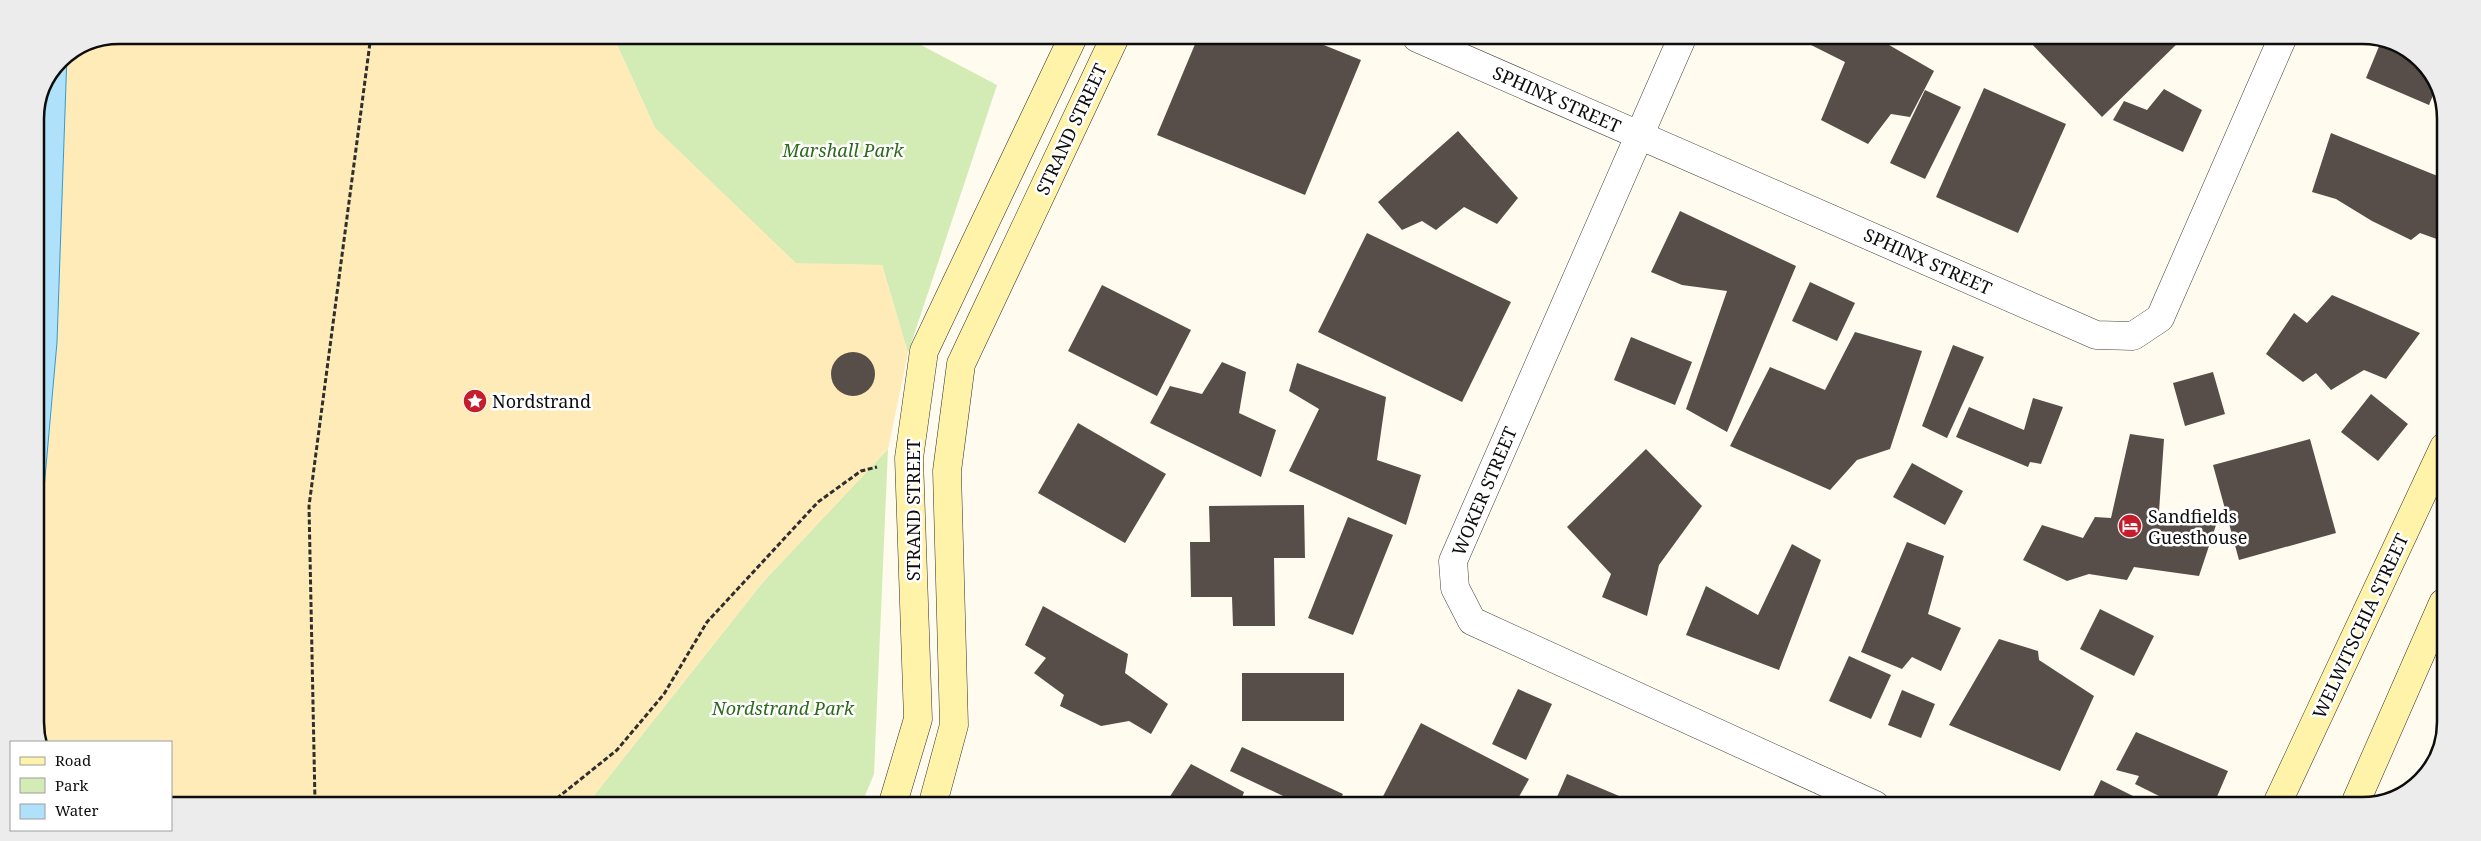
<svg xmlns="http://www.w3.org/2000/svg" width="2481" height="841" viewBox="0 0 2481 841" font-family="'Noto Serif',serif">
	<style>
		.green { fill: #d3ecb5 }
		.sand { fill: #feebb7 }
		.water { fill: #afe1fa; stroke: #329ad5 }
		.building { fill: #574e49 }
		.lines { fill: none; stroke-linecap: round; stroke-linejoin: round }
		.street-casing { stroke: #404040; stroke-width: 29 }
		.secondary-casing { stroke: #2f2f2f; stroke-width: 29 }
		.path { stroke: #2f2f2f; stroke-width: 3; stroke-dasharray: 5 2.5; stroke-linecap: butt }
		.street { stroke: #fff; stroke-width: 28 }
		.secondary { stroke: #fff2a9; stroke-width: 28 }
		.labels { text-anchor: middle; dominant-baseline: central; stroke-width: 5; stroke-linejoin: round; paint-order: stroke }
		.street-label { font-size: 18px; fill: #0d0d0d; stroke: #fff }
		.park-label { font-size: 18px; font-style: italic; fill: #2d691a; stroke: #fff }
		.poi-label { font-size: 18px; fill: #0d0d0d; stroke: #fff; text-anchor: start }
		.rim { fill: none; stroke: #0d0d0d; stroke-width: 2.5 }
	</style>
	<rect width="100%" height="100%" fill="#fffbee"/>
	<g class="green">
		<polygon points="613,36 911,37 917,43 997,85 908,353 882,265 796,264 655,128"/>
		<polygon points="888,449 874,774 862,803 588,803 763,582"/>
	</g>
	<polygon class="sand" points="119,35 613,36 655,128 796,263 882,265 908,353 888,449 763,582 588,803 171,802 171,742 41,742 35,728 35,591 57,342 67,54 87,41"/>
	<polygon class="water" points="67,54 57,342 35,591 35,114 60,59"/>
	<g class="building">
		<polygon points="1198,37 1304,37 1361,60 1305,195 1157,135"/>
		<polygon points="1802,38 1877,38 1934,71 1910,117 1891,114 1868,144 1821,120 1845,62 1801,40"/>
		<polygon points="2029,39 2182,39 2102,117 2028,40"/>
		<polygon points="2382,39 2389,39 2428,68 2436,88 2429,105 2366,78"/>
		<polygon points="1984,88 2066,124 2018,233 1936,197"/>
		<polygon points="2164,89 2202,110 2183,152 2113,120 2124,101 2147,110"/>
		<polygon points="1925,90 1961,107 1925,179 1890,163"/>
		<polygon points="1458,131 1518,198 1497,224 1464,207 1436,230 1422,221 1402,230 1378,202"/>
		<polygon points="2331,133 2445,179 2445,242 2420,233 2411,240 2372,221 2336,199 2312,192"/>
		<polygon points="1680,211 1796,266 1727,432 1686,409 1727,291 1682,285 1651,272"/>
		<polygon points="1367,233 1511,302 1462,402 1318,332"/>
		<polygon points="1810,282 1855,303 1837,341 1792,321"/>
		<polygon points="1102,285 1191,330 1157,396 1068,351"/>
		<polygon points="2332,295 2420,333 2386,379 2364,370 2331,390 2316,373 2303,382 2266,354 2294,313 2307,323"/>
		<polygon points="1855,332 1922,351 1890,449 1857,460 1830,490 1730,446 1770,367 1825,390"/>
		<polygon points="1631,337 1692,362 1675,405 1614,380"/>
		<polygon points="1953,345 1984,357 1947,438 1922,426"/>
		<circle cx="853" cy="374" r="22"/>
		<polygon points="1222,362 1246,372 1239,413 1276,430 1261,477 1150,423 1170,386 1202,394"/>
		<polygon points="1297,363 1386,397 1377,460 1421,475 1406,525 1289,471 1319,409 1289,391"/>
		<polygon points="2213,372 2225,414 2185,426 2173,383"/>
		<polygon points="2371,394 2408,424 2378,461 2341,432"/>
		<polygon points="2033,398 2063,407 2041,464 2030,462 2028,467 1956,437 1969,407 2024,430"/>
		<polygon points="1078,423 1166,474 1125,543 1038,493"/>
		<polygon points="2130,434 2164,439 2159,512 2218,519 2199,576 2134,567 2127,580 2089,574 2067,581 2023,560 2042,525 2083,538 2095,517 2111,518"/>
		<polygon points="2310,439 2336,533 2239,560 2213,465"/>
		<polygon points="1646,449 1702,506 1659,565 1647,616 1602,597 1611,574 1567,527"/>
		<polygon points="1912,463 1963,491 1945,525 1893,497"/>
		<polygon points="1304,505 1305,558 1274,558 1275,626 1233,626 1232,597 1191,597 1190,542 1210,542 1209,506"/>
		<polygon points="1348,517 1393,535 1353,635 1308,618"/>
		<polygon points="1907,542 1944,556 1928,614 1961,628 1941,671 1912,657 1902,669 1861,652"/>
		<polygon points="1792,544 1821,560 1779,670 1686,635 1706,586 1758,615"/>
		<polygon points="1043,606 1128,654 1125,673 1168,704 1151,734 1129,721 1101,726 1060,706 1064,695 1034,673 1046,658 1025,645"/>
		<polygon points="2100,609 2154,636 2134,676 2080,649"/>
		<polygon points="1999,639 2038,651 2039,660 2094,696 2060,771 1949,725"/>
		<polygon points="1849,656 1891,675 1871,719 1829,701"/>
		<rect x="1242" y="673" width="102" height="48"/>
		<polygon points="1518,689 1552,704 1526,760 1492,744"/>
		<polygon points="1902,690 1935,704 1921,738 1888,725"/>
		<polygon points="1421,723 1529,779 1515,804 1379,804"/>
		<polygon points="2136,732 2228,771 2213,806 2164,806 2167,800 2135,784 2139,776 2116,770"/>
		<polygon points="1242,747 1343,794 1338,804 1300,804 1230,771"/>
		<polygon points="1191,764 1244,792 1240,804 1165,804"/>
		<polygon points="1567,774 1631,801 1629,805 1554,804"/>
		<polygon points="2101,780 2133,796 2128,806 2089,805"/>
	</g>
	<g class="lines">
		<g class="street-casing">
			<g id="street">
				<polyline points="1417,38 2096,335 2133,336 2160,318 2282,39"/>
				<polyline points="1682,38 1453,561 1455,588 1472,621 1875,805"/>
			</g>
		</g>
		<g class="secondary-casing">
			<g id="secondary">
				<polyline points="893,803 918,719 909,458 924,351 1073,37"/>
				<polyline points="933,803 954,725 947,471 961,364 1115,37"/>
				<polyline points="2276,806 2444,447"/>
				<polyline points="2354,806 2443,603"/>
			</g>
		</g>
		<g class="path">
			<polyline points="315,802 309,506 371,35"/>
			<polyline points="551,803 617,750 664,694 707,622 818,502 861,471 877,467"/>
		</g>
		<use href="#street" class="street"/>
		<use href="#secondary" class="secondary"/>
	</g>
	<defs>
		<g id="sight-disc" transform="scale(1.25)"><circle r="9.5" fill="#c61d2c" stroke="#fff"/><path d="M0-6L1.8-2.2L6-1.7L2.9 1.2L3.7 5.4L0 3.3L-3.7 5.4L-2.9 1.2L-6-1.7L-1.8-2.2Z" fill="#fff"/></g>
		<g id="hotel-disc" transform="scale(1.25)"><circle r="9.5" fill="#c61d2c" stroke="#fff"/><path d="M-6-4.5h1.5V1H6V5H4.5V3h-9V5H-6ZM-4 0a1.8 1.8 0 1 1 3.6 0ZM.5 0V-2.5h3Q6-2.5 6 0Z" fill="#fff"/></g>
	</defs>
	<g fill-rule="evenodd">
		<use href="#sight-disc" x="475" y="401"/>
		<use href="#hotel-disc" x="2130" y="526"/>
	</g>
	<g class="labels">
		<g class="street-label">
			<text transform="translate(1557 99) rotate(24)">SPHINX STREET</text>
			<text transform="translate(1071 129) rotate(-65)">STRAND STREET</text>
			<text transform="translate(1928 261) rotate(24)">SPHINX STREET</text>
			<text transform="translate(1484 491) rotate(-67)">WOKER STREET</text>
			<text transform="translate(913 510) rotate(-90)">STRAND STREET</text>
			<text transform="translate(2360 626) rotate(-65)">WELWITSCHIA STREET</text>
		</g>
		<g class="park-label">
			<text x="843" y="150">Marshall Park</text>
			<text x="783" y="708">Nordstrand Park</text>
		</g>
		<g class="poi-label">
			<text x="492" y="401">Nordstrand</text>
			<text x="2148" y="516">Sandfields<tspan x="2148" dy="21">Guesthouse</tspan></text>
		</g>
	</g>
	<path d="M0 0H2481V841H0ZM119 44H2362A75 75 0 0 1 2437 119V722A75 75 0 0 1 2362 797H119A75 75 0 0 1 44 722V119A75 75 0 0 1 119 44Z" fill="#ececec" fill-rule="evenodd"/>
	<path class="rim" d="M119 44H2362A75 75 0 0 1 2437 119V722A75 75 0 0 1 2362 797H119A75 75 0 0 1 44 722V119A75 75 0 0 1 119 44Z"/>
	<rect x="10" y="741" width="162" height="90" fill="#ffffff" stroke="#9e9e9e"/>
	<rect x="20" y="757" width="25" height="8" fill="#fff2a9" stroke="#9e9e9e"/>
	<text x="55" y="766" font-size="15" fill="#0d0d0d">Road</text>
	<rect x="20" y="778" width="25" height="15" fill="#d3ecb5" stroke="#9e9e9e"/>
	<text x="55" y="791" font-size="15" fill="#0d0d0d">Park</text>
	<rect x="20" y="804" width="25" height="15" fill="#afe1fa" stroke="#9e9e9e"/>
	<text x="55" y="816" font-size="15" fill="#0d0d0d">Water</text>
</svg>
